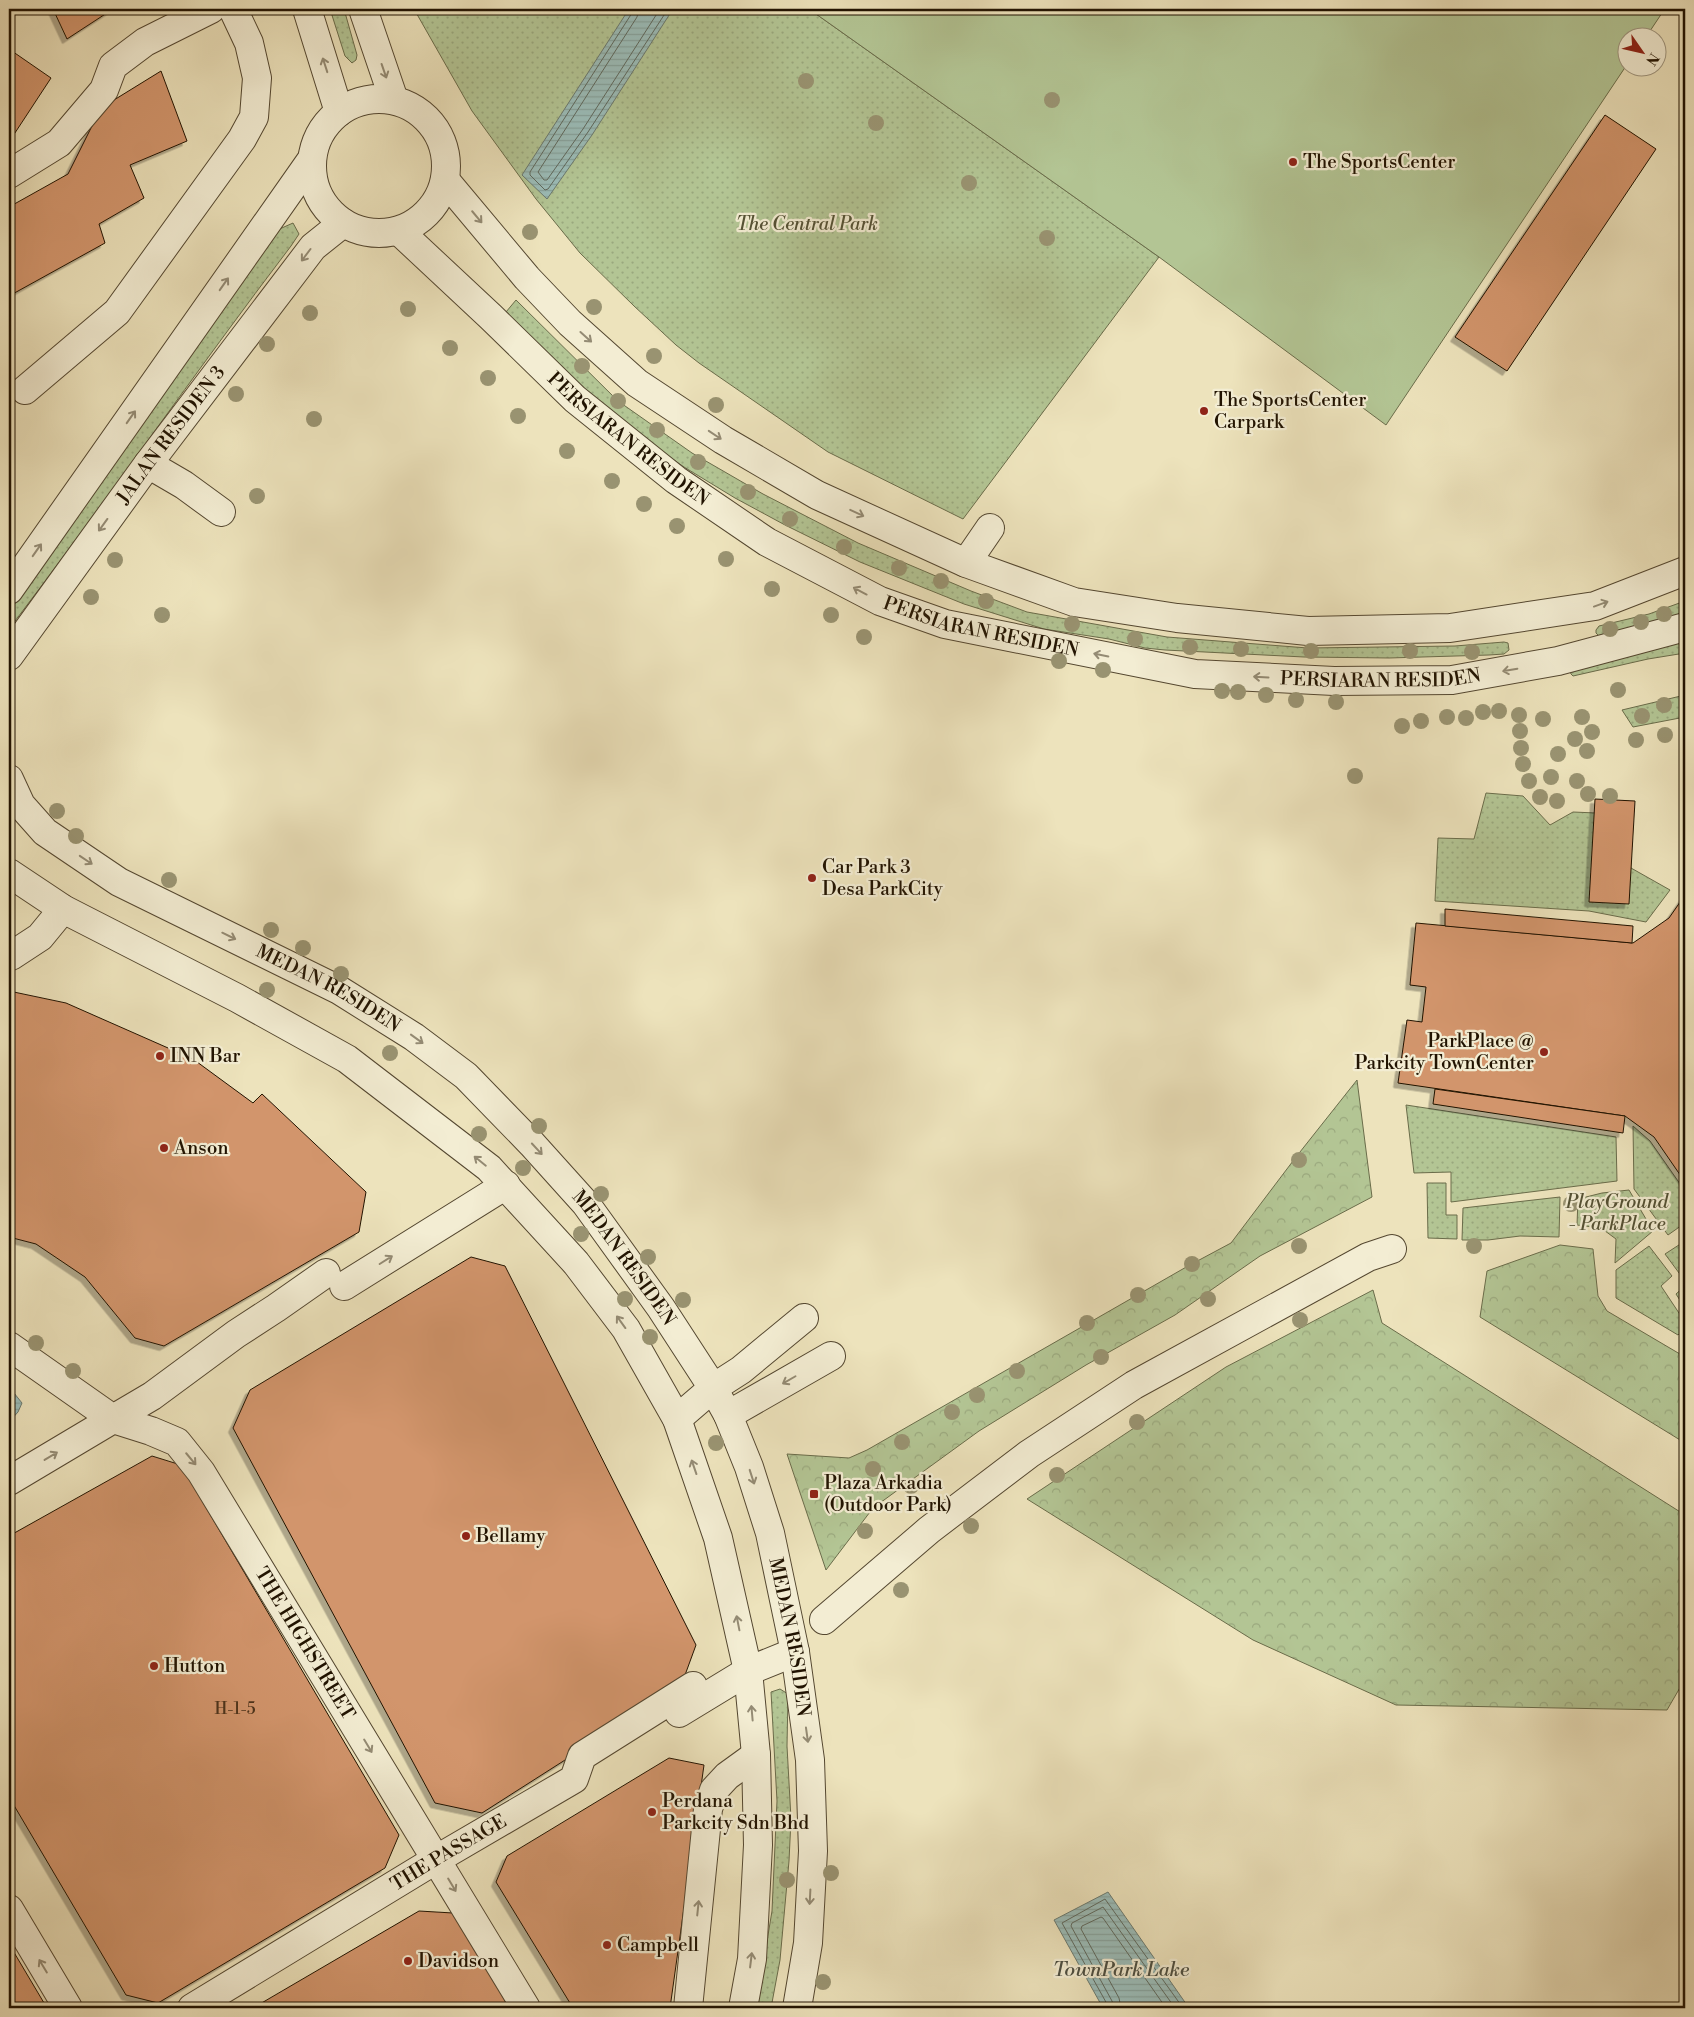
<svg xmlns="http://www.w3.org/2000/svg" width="1694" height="2017" viewBox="0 0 1694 2017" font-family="'Libre Bodoni',serif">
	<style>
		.green { fill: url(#green-dots); stroke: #6a6c4a }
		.forest { fill: url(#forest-crowns); stroke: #6a6c4a }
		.pitch { fill: #b3c594; stroke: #6a6c4a }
		.water { fill: url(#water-rules); stroke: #6a796f }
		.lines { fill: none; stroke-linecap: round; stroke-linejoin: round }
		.shore { stroke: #5e685d; stroke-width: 1 }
		.building { fill: #d2956c; stroke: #211301; filter: url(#shadow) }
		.minor-casing { stroke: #544730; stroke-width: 30 }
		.minor { stroke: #f3edd3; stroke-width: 28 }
		.tree { fill: #999371 }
		.oneway { stroke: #948b74 }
		.poi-dot { fill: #8f2418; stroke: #f3edd3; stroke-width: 2 }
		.labels { text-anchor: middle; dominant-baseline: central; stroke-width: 4.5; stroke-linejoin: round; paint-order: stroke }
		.number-label { font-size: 16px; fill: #4d341c }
		.poi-label { font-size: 19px; fill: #211301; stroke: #f3edd3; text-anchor: start }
		.park-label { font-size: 19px; font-style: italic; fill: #545134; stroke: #f3edd3 }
		.street-label { font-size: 19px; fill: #211301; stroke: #f3edd3 }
		.water-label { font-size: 20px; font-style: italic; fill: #4c4e41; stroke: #f3edd3 }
	</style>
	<defs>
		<pattern id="green-dots" width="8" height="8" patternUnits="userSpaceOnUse" patternTransform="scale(1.25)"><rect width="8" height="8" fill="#b3c594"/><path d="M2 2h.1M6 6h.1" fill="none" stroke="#9aa87e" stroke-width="1.8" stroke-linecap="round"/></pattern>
		<pattern id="forest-crowns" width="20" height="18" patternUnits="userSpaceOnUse" patternTransform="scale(1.25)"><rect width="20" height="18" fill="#b3c594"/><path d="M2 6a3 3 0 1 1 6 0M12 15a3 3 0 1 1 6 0" fill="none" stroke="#9aa87e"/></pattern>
		<pattern id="water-rules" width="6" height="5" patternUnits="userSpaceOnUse" patternTransform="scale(1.25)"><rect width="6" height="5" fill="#9bbdb9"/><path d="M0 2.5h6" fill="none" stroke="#85a29d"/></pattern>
		<filter id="shadow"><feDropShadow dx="-4.5" dy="4.5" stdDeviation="0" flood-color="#0004"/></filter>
	</defs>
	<rect width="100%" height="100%" fill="#ede3bc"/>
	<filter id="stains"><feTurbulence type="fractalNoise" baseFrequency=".004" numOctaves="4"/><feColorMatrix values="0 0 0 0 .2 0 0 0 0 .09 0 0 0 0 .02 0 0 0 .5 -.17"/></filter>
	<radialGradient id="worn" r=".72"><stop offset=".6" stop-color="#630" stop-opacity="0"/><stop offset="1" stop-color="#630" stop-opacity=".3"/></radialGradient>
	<g class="green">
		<polygon points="330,9 344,9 357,55 356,60 352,63 345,56"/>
		<polygon points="414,9 809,9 1159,257 963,519 828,452 699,363 676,345 634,306 580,253 536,199 472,111"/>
		<path d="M293,223l6,11 -8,12c-96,126 -186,257 -282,383v-25l266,-373z"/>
		<polygon points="516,300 618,401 692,453 763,494 858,543 971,591 1027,612 1167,637 1269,645 1308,648 1455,646 1504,642 1508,643 1509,650 1504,654 1489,655 1389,658 1304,657 1165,650 1145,648 1109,639 1044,629 964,604 860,562 785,525 735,498 684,467 643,438 594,399 506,312"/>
		<polygon points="1685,601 1685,614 1646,628 1599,636 1596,633 1596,630 1599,626 1649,614"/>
		<polygon points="1685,639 1685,653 1648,659 1573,676 1571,674 1570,671"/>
		<polygon points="1685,695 1685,717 1633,727 1622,710"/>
		<polygon points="1486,793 1523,796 1550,825 1573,812 1596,813 1631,868 1670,890 1646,922 1589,911 1435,901 1438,838 1474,839"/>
		<polygon points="1406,1105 1616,1137 1617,1181 1451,1202 1451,1172 1414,1173"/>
		<polygon points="1633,1126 1650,1141 1685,1191 1685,1223 1668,1235 1634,1189"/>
		<polygon points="1427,1183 1446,1183 1446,1215 1457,1215 1457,1239 1428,1238"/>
		<polygon points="1629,1190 1653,1231 1615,1263 1616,1239 1601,1228 1577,1225 1578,1199 1602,1193"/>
		<polygon points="1560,1197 1559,1237 1520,1236 1488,1240 1462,1240 1463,1208"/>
		<polygon points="1685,1241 1685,1281 1665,1254"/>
		<polygon points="1649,1246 1672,1276 1661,1286 1685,1322 1685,1328 1678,1335 1616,1298 1616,1270"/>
		<polygon points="1685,1286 1685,1308 1676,1294"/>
		<polygon points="780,1689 788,1694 787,1746 791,1819 789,1861 780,1960 771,2008 756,2008 772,1911 777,1801 771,1692"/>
	</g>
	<g class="forest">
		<polygon points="1357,1080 1372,1197 1260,1256 1175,1315 1086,1365 979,1431 873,1508 826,1570 787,1454 849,1458 867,1450 1188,1266 1231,1243 1296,1157"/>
		<polygon points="1560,1245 1593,1249 1598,1296 1607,1311 1685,1357 1685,1443 1480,1317 1487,1271"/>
		<polygon points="1373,1290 1382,1323 1685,1515 1685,1679 1667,1710 1396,1705 1253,1640 1027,1499 1226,1367"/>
	</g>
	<polygon class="pitch" points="809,9 1661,9 1662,13 1646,37 1626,38 1626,66 1386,425 1159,257"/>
	<g class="water">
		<polygon points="629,9 673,9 592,135 547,199 522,175"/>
		<polygon points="9,1390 14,1393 22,1403 18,1412 9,1422"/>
		<polygon points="1108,1892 1189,2008 1103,2008 1054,1920"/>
	</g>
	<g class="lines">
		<g class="shore">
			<polyline points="633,9 632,13 530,172 530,175 545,190 548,189 588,132 668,9"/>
			<polyline points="639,9 637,17 538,172 544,180 547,180 583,129 660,9"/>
			<polyline points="1107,2008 1107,2004 1062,1923 1105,1899 1183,2008"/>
			<polyline points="1114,2008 1112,2001 1071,1926 1072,1923 1103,1907 1175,2008"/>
			<polyline points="1121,2008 1119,1998 1081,1929 1082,1926 1101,1917 1103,1918 1166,2008"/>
		</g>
	</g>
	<g class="building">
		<polygon points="53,9 113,9 67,39"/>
		<polygon points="9,49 51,78 9,142"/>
		<polygon points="161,71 187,141 130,165 144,198 99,224 105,243 9,296 9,207 68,174 101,108"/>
		<polygon points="1605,115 1656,149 1507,371 1455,337"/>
		<polygon points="1595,799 1635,801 1629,904 1589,902"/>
		<polygon points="1685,895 1685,1182 1654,1137 1625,1116 1398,1083 1407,1020 1422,1022 1426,987 1410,985 1416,923 1633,943 1669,918"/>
		<polygon points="1445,909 1633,926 1632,943 1445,926"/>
		<polygon points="9,991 66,1003 193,1059 253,1103 262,1094 366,1192 359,1232 164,1346 135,1338 85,1277 36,1244 9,1237"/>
		<polygon points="1435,1089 1625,1116 1623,1133 1433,1104"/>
		<polygon points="471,1257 505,1266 696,1645 681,1686 482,1813 435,1803 233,1428 250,1390"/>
		<polygon points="152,1456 181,1465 399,1835 385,1868 158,2003 126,1995 9,1797 9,1536"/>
		<polygon points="669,1758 704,1765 670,2008 573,2008 496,1882 507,1856"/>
		<polygon points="419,1911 453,1913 512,2008 253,2008"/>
		<polygon points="9,1944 47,2008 9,2008"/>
	</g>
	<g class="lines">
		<g class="minor-casing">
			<g id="minor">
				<polyline points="307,9 339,112"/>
				<polyline points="363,9 394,100"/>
				<circle cx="379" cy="166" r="67"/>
				<polyline points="9,174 59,143 104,90 113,66 145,42 211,9"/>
				<polyline points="445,180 527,278 570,323 637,383 723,440 817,495 966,563 1074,602 1177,618 1308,631 1450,628 1595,606 1685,571"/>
				<path id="s1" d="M399,231l92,86 84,82 101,81 91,62 113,59 65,23 250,50 139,7 118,-1 106,-19 127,-34"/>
				<polyline points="25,390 117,312 242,139 254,117 257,78 249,43 233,9"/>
				<polyline points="148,464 184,485 221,512"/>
				<polyline points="966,563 990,528"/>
				<polyline points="9,590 312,159"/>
				<path id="s2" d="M9,656l139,-192 165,-217 30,-24"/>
				<path id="s3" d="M9,779l12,26 24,27 74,50 220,108 75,47 52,39 66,68 54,60 75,104 52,80 15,27 21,52 21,66 25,119 15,108 3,91 -5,92 -11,65"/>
				<polyline points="9,873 63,909 237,998 347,1059 489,1168 576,1263 626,1329 677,1419 718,1538 748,1671 756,1755 758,1845 752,1959 743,2008"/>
				<polyline points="11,956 40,937 63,909"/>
				<polyline points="344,1286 506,1185"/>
				<polyline points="9,1346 113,1419 152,1396 236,1334 276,1308 326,1273"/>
				<polyline points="728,1415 831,1356"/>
				<polyline points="677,1419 713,1388 741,1370 804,1318"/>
				<path id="s4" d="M9,1481l104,-62 38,12 26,11 24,30 325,536"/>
				<polyline points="824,1620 929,1530 1029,1454 1134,1385 1368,1257 1392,1249"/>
				<polyline points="679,1713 748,1671 795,1652"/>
				<polyline points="9,1909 68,2008"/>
				<path id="s5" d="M192,2008l245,-149 137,-80 8,-23 111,-70"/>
				<polyline points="688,2008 708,1809 714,1790 727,1776 756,1755"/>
			</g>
		</g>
		<use href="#minor" class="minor"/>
	</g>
	<g class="tree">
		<circle cx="806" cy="81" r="8"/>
		<circle cx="1052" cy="100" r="8"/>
		<circle cx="876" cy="123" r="8"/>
		<circle cx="969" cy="183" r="8"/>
		<circle cx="530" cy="232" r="8"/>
		<circle cx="1047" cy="238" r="8"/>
		<circle cx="594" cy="307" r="8"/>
		<circle cx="408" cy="309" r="8"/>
		<circle cx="310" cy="313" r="8"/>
		<circle cx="267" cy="344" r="8"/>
		<circle cx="450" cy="348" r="8"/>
		<circle cx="654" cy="356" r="8"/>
		<circle cx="582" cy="366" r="8"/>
		<circle cx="488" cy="378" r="8"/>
		<circle cx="236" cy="394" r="8"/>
		<circle cx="618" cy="401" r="8"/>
		<circle cx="716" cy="405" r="8"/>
		<circle cx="518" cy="416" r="8"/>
		<circle cx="314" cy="419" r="8"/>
		<circle cx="657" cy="430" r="8"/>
		<circle cx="567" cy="451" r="8"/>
		<circle cx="698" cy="462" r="8"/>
		<circle cx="612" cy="481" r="8"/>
		<circle cx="748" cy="492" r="8"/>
		<circle cx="257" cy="496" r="8"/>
		<circle cx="644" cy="504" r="8"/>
		<circle cx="790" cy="519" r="8"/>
		<circle cx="677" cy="526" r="8"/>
		<circle cx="844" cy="547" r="8"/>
		<circle cx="726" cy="559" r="8"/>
		<circle cx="115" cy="560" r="8"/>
		<circle cx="899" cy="568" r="8"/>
		<circle cx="941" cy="581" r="8"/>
		<circle cx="772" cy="589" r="8"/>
		<circle cx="91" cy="597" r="8"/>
		<circle cx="986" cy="601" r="8"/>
		<circle cx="1664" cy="614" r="8"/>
		<circle cx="162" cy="615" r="8"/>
		<circle cx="831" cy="615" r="8"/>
		<circle cx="1641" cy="622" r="8"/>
		<circle cx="1072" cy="624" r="8"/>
		<circle cx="1610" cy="629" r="8"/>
		<circle cx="864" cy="637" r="8"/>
		<circle cx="1135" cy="639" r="8"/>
		<circle cx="1190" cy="647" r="8"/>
		<circle cx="1241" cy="649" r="8"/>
		<circle cx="1311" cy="651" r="8"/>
		<circle cx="1410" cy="651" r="8"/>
		<circle cx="1472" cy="652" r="8"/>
		<circle cx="1059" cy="661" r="8"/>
		<circle cx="1103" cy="670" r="8"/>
		<circle cx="1618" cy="690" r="8"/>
		<circle cx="1222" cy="691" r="8"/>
		<circle cx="1238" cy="692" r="8"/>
		<circle cx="1266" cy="695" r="8"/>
		<circle cx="1296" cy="700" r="8"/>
		<circle cx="1336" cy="702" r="8"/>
		<circle cx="1664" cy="705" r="8"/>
		<circle cx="1499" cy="711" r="8"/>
		<circle cx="1483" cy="712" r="8"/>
		<circle cx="1519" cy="715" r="8"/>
		<circle cx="1642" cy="716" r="8"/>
		<circle cx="1447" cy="717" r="8"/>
		<circle cx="1582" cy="717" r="8"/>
		<circle cx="1466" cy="718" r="8"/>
		<circle cx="1543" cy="719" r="8"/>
		<circle cx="1421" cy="721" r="8"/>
		<circle cx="1402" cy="726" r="8"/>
		<circle cx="1520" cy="731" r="8"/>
		<circle cx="1592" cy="732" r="8"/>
		<circle cx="1665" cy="735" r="8"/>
		<circle cx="1575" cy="739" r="8"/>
		<circle cx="1636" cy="740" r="8"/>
		<circle cx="1521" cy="748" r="8"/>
		<circle cx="1587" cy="751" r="8"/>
		<circle cx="1558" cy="754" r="8"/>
		<circle cx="1523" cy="764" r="8"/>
		<circle cx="1355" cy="776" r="8"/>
		<circle cx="1551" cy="777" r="8"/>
		<circle cx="1529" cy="781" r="8"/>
		<circle cx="1577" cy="781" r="8"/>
		<circle cx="1588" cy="794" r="8"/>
		<circle cx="1610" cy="796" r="8"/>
		<circle cx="1540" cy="797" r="8"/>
		<circle cx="1557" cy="801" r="8"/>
		<circle cx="57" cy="811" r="8"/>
		<circle cx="76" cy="836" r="8"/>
		<circle cx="169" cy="880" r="8"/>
		<circle cx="271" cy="930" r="8"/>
		<circle cx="303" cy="948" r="8"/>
		<circle cx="341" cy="974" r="8"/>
		<circle cx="267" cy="990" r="8"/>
		<circle cx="390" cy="1053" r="8"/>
		<circle cx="539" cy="1126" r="8"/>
		<circle cx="479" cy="1134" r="8"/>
		<circle cx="1299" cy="1160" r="8"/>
		<circle cx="523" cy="1168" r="8"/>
		<circle cx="601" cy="1194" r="8"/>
		<circle cx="1571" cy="1204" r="8"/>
		<circle cx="581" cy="1234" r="8"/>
		<circle cx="1299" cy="1246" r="8"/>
		<circle cx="1474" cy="1246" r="8"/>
		<circle cx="648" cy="1257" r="8"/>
		<circle cx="1192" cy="1264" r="8"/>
		<circle cx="1138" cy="1295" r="8"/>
		<circle cx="625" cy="1299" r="8"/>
		<circle cx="1208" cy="1299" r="8"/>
		<circle cx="683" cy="1300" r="8"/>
		<circle cx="1300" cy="1320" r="8"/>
		<circle cx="1087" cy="1323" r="8"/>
		<circle cx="650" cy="1337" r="8"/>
		<circle cx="36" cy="1343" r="8"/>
		<circle cx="1101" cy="1357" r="8"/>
		<circle cx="73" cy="1371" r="8"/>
		<circle cx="1017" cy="1371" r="8"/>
		<circle cx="977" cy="1395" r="8"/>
		<circle cx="952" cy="1412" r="8"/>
		<circle cx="1137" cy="1422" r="8"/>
		<circle cx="902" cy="1442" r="8"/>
		<circle cx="716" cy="1443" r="8"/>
		<circle cx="873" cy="1469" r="8"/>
		<circle cx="1057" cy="1475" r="8"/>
		<circle cx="911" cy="1486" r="8"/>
		<circle cx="971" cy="1526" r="8"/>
		<circle cx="865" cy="1531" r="8"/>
		<circle cx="901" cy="1590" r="8"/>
		<circle cx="831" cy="1873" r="8"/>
		<circle cx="787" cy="1880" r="8"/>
		<circle cx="823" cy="1982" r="8"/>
	</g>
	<defs><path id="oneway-shaft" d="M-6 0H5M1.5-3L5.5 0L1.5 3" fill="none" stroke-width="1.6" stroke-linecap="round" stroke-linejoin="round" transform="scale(1.25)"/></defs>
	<g class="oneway">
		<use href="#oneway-shaft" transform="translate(325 65) rotate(-108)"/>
		<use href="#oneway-shaft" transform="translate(384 71) rotate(71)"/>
		<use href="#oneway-shaft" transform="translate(477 217) rotate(50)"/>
		<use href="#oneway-shaft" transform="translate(306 255) rotate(127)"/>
		<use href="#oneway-shaft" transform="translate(224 284) rotate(-55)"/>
		<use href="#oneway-shaft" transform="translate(586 337) rotate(42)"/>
		<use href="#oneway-shaft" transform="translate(131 417) rotate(-55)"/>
		<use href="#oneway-shaft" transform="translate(715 435) rotate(34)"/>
		<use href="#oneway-shaft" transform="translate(857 513) rotate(25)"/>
		<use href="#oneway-shaft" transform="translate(103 525) rotate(126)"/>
		<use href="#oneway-shaft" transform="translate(37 550) rotate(-55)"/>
		<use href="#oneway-shaft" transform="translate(860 591) rotate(-152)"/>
		<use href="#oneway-shaft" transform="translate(1601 604) rotate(-20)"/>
		<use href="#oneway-shaft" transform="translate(1101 655) rotate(-168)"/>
		<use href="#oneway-shaft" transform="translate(1510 670) rotate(170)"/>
		<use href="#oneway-shaft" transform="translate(1261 677) rotate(-177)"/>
		<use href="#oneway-shaft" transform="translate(86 860) rotate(34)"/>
		<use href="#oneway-shaft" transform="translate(229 936) rotate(26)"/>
		<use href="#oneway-shaft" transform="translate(417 1039) rotate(36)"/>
		<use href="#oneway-shaft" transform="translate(537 1149) rotate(47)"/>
		<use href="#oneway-shaft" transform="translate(480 1161) rotate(-141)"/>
		<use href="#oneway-shaft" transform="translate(386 1260) rotate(-32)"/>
		<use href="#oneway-shaft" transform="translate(621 1322) rotate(-126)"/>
		<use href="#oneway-shaft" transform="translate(789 1380) rotate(150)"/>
		<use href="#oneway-shaft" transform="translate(51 1456) rotate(-31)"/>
		<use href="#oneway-shaft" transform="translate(191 1459) rotate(50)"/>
		<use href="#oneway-shaft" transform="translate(694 1467) rotate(-109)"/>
		<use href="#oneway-shaft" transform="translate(752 1477) rotate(72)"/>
		<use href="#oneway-shaft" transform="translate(738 1623) rotate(-101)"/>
		<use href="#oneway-shaft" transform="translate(752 1713) rotate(-95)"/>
		<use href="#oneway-shaft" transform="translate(807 1735) rotate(82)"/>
		<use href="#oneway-shaft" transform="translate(368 1746) rotate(59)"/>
		<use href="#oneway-shaft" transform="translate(452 1885) rotate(59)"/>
		<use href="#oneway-shaft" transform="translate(810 1897) rotate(93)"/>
		<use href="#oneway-shaft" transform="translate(698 1908) rotate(-84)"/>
		<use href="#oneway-shaft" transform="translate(751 1960) rotate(-83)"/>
		<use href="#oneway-shaft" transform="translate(43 1966) rotate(-121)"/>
	</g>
	<g class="poi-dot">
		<circle cx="1293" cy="162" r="5"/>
		<circle cx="1204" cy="411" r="5"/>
		<circle cx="812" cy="878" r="5"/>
		<circle cx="1544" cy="1052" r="5"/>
		<circle cx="160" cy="1056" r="5"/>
		<circle cx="164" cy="1148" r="5"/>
		<rect x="809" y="1489" width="10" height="10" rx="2.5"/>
		<circle cx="466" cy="1536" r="5"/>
		<circle cx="154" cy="1666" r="5"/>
		<circle cx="652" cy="1812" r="5"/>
		<circle cx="607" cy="1945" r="5"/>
		<circle cx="408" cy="1961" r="5"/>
	</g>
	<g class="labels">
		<g class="number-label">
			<text x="235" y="1709">H-1-5</text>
		</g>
		<g class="poi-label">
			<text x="1303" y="162">The SportsCenter</text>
			<text x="1214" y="400">The SportsCenter<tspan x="1214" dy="22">Carpark</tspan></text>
			<text x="822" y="867">Car Park 3<tspan x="822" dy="22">Desa ParkCity</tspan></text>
			<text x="1534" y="1041" text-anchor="end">ParkPlace @<tspan x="1534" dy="22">Parkcity TownCenter</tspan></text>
			<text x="170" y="1056">INN Bar</text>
			<text x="174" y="1148">Anson</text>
			<text x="824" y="1483">Plaza Arkadia<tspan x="824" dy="22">(Outdoor Park)</tspan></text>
			<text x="476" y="1536">Bellamy</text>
			<text x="164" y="1666">Hutton</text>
			<text x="662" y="1801">Perdana<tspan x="662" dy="22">Parkcity Sdn Bhd</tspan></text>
			<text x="617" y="1945">Campbell</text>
			<text x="418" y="1961">Davidson</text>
		</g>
		<g class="park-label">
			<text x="807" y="224">The Central Park</text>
			<text x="1617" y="1202">PlayGround<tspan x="1617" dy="22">- ParkPlace</tspan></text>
		</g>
		<g class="street-label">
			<text stroke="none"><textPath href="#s2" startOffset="274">JALAN RESIDEN 3</textPath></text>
			<text stroke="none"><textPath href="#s1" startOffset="310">PERSIARAN RESIDEN</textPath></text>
			<text stroke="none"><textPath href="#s1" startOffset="715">PERSIARAN RESIDEN</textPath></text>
			<text stroke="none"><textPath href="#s1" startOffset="1120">PERSIARAN RESIDEN</textPath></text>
			<text stroke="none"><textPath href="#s3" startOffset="389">MEDAN RESIDEN</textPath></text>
			<text stroke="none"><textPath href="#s3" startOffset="794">MEDAN RESIDEN</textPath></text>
			<text stroke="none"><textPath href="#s3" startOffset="1214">MEDAN RESIDEN</textPath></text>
			<text stroke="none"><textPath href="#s4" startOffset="428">THE HIGHSTREET</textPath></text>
			<text stroke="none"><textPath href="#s5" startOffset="300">THE PASSAGE</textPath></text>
		</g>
		<g class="water-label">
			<text x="1121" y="1970">TownPark Lake</text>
		</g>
	</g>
	<rect width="1694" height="2017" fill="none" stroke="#ede3bc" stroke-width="30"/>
	<rect x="10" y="10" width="1674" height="1997" fill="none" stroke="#211301" stroke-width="2.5"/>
	<rect x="15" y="15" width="1664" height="1987" fill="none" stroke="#211301"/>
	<g transform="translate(1642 52) rotate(124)"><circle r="24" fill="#f3edd3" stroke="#9f967f"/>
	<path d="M0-4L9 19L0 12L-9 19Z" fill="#8f2418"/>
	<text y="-8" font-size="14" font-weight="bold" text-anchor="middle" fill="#211301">N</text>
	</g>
	<rect width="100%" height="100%" filter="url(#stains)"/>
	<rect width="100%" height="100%" fill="url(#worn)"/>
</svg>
